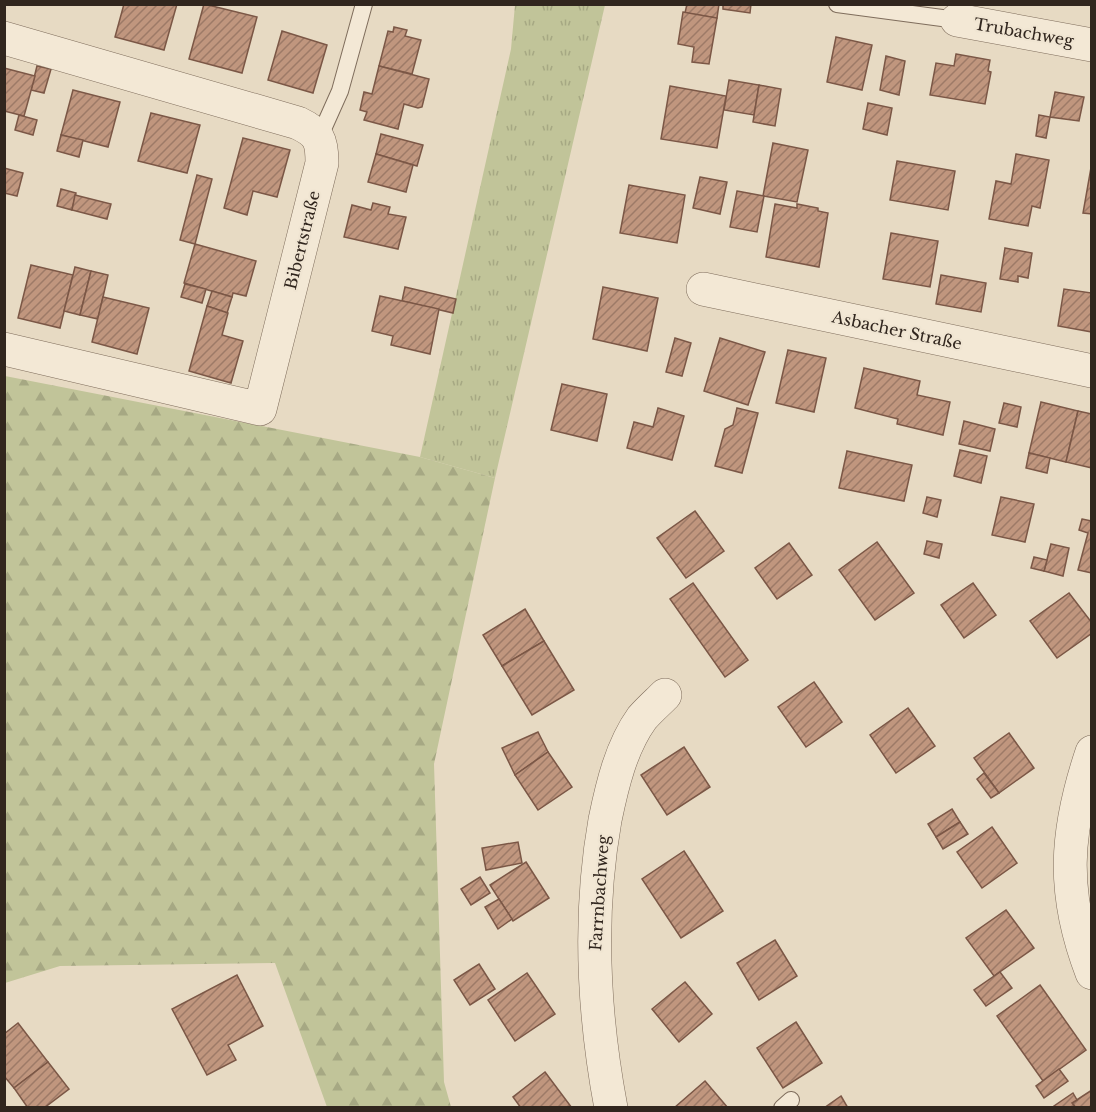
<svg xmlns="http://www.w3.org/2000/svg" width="1096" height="1112" viewBox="0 0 1096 1112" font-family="'Libre Baskerville',serif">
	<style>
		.grass { fill: url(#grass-tufts) }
		.forest { fill: url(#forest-firs) }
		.building { fill: url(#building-hatch); stroke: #7b5746; stroke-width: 1.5 }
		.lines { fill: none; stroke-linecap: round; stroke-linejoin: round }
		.lane-casing { stroke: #7f6d5c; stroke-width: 18 }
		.street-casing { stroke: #7f6d5c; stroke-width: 34 }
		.lane { stroke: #f3e8d5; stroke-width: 16 }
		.street { stroke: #f3e8d5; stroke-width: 33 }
		.labels { text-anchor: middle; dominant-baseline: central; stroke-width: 4.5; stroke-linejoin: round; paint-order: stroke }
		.street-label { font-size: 16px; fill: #31261e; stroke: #f0e5d2 }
	</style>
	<defs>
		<pattern id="grass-tufts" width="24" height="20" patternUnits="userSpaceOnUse" patternTransform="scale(1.5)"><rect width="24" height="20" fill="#c1c499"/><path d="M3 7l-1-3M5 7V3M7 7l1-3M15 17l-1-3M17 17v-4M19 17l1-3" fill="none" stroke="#a6a883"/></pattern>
		<pattern id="forest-firs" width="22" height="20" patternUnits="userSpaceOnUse" patternTransform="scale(1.5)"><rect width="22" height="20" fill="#c1c499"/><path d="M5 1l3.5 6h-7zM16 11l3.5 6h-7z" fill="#a6a883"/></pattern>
		<pattern id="building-hatch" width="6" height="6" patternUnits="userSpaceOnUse" patternTransform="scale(1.5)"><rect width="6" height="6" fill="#c0967e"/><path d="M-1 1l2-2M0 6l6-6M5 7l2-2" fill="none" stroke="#9d7a67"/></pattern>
	</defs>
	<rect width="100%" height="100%" fill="#e7dac3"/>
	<polygon class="grass" points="515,5 605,5 495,478 420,457 511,49"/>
	<polygon class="forest" points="5,376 420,457 495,478 434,764 444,1082 451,1107 327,1107 275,963 60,966 5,983"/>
	<g class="building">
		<polygon points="124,4 177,4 164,50 115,37"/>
		<polygon points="204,4 257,17 242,73 189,59"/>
		<polygon points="687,4 719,4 717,18 685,13"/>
		<polygon points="723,4 751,4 750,13 723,9"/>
		<polygon points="683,12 717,18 709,64 692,62 694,47 678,44"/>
		<polygon points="394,27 407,30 405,36 421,40 412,74 379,66 388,31 393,32"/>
		<polygon points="282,31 327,45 313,93 268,80"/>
		<polygon points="836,37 872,45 862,90 827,82"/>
		<polygon points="956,54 990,60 988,71 991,72 985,104 930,95 936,63 954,66"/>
		<polygon points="886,56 905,61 899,95 880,90"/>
		<polygon points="37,66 51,69 44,93 31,90"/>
		<polygon points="379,66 429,79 422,107 418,108 404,104 398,129 364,120 367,112 360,110 364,92 372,94"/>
		<polygon points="4,68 35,76 24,116 4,111"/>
		<polygon points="729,80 759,85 754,115 724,110"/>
		<polygon points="759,85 781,89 775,126 753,122"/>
		<polygon points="670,86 726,96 717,148 661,139"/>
		<polygon points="73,90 120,102 108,147 61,135"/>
		<polygon points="1055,92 1084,97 1079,121 1050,117"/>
		<polygon points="868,103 892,108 887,135 863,129"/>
		<polygon points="151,113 200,125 187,173 138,161"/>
		<polygon points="19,115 37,120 33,135 15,130"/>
		<polygon points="1039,115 1050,117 1046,138 1036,136"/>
		<polygon points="381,134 423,145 417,166 376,154"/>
		<polygon points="61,135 83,140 79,157 57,151"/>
		<polygon points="243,138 290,150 277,197 253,191 247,215 224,208"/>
		<polygon points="773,143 808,150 797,202 763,196"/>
		<polygon points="376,154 413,165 406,192 368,182"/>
		<polygon points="1016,154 1049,160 1040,208 1032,206 1028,226 989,219 996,181 1011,184"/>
		<polygon points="897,161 955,171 948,210 890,200"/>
		<polygon points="1092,162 1092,214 1083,213"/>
		<polygon points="4,168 23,173 17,196 4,193"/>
		<polygon points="197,175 212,179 195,244 180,240"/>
		<polygon points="700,177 727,182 720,214 693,208"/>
		<polygon points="629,185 685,195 677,243 620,233"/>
		<polygon points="61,189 76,193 72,210 57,206"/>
		<polygon points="737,191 764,196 757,232 730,227"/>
		<polygon points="75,195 111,204 107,219 72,210"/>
		<polygon points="373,203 390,207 388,214 406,217 398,249 344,237 352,205 371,210"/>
		<polygon points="775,204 797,208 797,204 818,208 818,211 828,213 819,267 766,257"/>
		<polygon points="891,233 938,241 930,287 883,279"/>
		<polygon points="195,244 256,261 246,296 233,293 232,297 184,283"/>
		<polygon points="1005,248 1032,253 1028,278 1018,276 1018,282 1000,279"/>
		<polygon points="31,265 73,275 60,328 18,318"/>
		<polygon points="75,267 91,271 80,315 64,311"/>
		<polygon points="91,271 108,275 98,319 80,315"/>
		<polygon points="941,275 986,283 981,312 936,304"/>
		<polygon points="185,284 206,289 202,303 181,297"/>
		<polygon points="405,287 456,299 453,313 402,301"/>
		<polygon points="603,287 658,298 647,351 593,339"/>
		<polygon points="1092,288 1092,332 1058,326 1064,289 1091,293"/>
		<polygon points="212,291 232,297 227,313 207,306"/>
		<polygon points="380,296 439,309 430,354 391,345 393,336 372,331"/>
		<polygon points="103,297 149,308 137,354 92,342"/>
		<polygon points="207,306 228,313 222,335 243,341 231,383 189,371"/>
		<polygon points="675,338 691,343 682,376 666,372"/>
		<polygon points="720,338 765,352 748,405 704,391"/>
		<polygon points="788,350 826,358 814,412 776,403"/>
		<polygon points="864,368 920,381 917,395 950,402 943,435 897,424 898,419 855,408"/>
		<polygon points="562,384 607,394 597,441 551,430"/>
		<polygon points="1041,402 1078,411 1066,462 1029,453"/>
		<polygon points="1004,403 1021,407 1017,427 999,423"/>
		<polygon points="658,408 684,416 672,460 627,448 634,422 653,427"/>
		<polygon points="737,408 758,413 742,473 715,466 725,429 733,425"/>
		<polygon points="1078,411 1092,414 1092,468 1066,462"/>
		<polygon points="964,421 995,429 990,451 959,444"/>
		<polygon points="960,450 987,456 981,483 954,476"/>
		<polygon points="847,451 912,465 904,501 839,488"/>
		<polygon points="1029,453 1050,458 1047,473 1026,468"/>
		<polygon points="927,497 941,500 937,517 923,513"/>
		<polygon points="1001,497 1034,504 1025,542 992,535"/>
		<polygon points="695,511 724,551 686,578 657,538"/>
		<polygon points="1082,519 1092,521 1092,573 1078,570 1088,533 1079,530"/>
		<polygon points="927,541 942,544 939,558 924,554"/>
		<polygon points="877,542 914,593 875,620 839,570"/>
		<polygon points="789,543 812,575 777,599 755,568"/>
		<polygon points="1051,544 1069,548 1063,576 1044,571"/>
		<polygon points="1034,557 1047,560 1044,571 1031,568"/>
		<polygon points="693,583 748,660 725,677 670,599"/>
		<polygon points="973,583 996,615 964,638 941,605"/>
		<polygon points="1069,593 1092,623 1092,633 1057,658 1030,621"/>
		<polygon points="525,609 544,641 502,666 483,635"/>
		<polygon points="544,641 574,690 532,715 502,666"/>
		<polygon points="814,682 842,722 806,747 778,707"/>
		<polygon points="908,708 935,746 896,773 870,735"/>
		<polygon points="538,732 548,752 515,775 502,748"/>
		<polygon points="1009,733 1034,768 999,793 974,758"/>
		<polygon points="684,747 710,787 667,815 641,775"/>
		<polygon points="548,752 572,787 538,810 515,775"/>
		<polygon points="984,773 999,793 991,798 977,779"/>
		<polygon points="952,809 960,822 936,837 928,824"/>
		<polygon points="960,822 968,834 943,849 936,837"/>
		<polygon points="992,827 1017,863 982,888 957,852"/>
		<polygon points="518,842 522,863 486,870 482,848"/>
		<polygon points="684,851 723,911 681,938 642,879"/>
		<polygon points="526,862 549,898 513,921 490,885"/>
		<polygon points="480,877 490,893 471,905 461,889"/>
		<polygon points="499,899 512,919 498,929 485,907"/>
		<polygon points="1006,910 1034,948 994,976 966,938"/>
		<polygon points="775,940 797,976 759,1000 737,963"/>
		<polygon points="479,964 495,989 470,1005 454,980"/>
		<polygon points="1000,972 1012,988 986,1006 974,990"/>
		<polygon points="527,973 555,1014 515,1041 488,1000"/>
		<polygon points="237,975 263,1026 228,1045 236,1060 207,1075 172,1009"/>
		<polygon points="685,982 712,1014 679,1042 652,1009"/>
		<polygon points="1040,985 1086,1050 1043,1081 997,1016"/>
		<polygon points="796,1022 822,1063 783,1088 757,1048"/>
		<polygon points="18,1023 48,1062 14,1088 4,1076 4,1034"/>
		<polygon points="48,1062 69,1089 44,1108 28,1108 14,1088"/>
		<polygon points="1059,1069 1068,1081 1044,1098 1036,1086"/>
		<polygon points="545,1072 572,1108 521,1108 513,1097"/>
		<polygon points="705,1081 728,1108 674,1108"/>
		<polygon points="1092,1090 1092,1108 1076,1108 1072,1103"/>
		<polygon points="1073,1093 1077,1100 1072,1103 1076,1108 1055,1108 1054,1106"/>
		<polygon points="841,1096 848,1108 824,1108"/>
	</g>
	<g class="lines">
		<g class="lane-casing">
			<g id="lane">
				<polyline points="837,4 957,20"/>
				<polyline points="319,138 340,91 364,4"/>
				<polyline points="782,1108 791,1100"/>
			</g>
		</g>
		<g class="street-casing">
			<g id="street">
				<polyline points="957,20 1092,45"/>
				<path d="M4,38l294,85c21,10 24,17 24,40l-62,246 -256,-60"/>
				<polyline points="703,289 1092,371"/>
				<path d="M1092,752c-27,80 -31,141 0,221"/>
				<path d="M611,1108c-18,-96 -23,-192 -6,-288 7,-34 16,-73 37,-102 7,-8 16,-16 23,-23"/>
			</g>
		</g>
		<use href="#lane" class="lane"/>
		<use href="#street" class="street"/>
	</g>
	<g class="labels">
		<g class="street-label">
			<text transform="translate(1024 32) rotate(10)">Trubachweg</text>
			<text transform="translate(302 240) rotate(-76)">Bibertstraße</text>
			<text transform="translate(897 330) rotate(12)">Asbacher Straße</text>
			<text transform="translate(599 893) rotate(-86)">Farrnbachweg</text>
		</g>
	</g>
	<rect width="1096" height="1112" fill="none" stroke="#31261e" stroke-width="12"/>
</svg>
